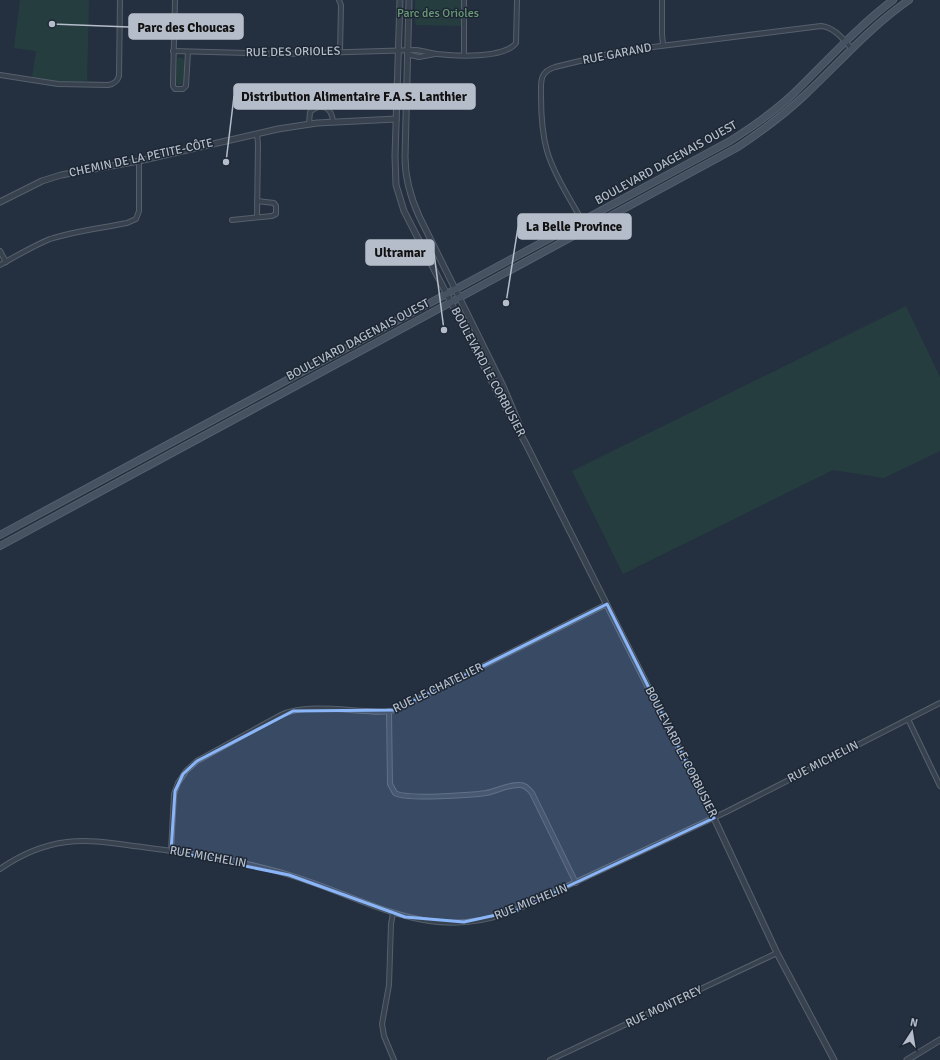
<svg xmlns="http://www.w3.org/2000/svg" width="940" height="1060" viewBox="0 0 940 1060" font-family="Signika,sans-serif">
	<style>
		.green { fill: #263d40 }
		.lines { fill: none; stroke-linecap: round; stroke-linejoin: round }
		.minor-casing { stroke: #56606d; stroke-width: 6 }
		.tertiary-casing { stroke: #56606d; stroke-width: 7 }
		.secondary-casing { stroke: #56606d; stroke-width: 8 }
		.minor { stroke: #38424f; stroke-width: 4 }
		.tertiary { stroke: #38424f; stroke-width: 5 }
		.secondary { stroke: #465162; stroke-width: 6 }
		.marked { fill: #8ab6f9; fill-opacity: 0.2; stroke: #8ab6f9; stroke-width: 3; stroke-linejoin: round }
		.labels { text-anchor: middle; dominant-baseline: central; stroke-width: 3; stroke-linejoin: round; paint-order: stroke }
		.park-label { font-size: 12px; fill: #6b9b76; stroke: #1d2734 }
		.street-label { font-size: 12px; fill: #b5bdca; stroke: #1d2734 }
		.leader { fill: none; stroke: #b5bdca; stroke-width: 1.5 }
		.callout-dot { fill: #b5bdca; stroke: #1d2734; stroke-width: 1.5 }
		.callout { fill: #b5bdca; stroke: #b5bdca; stroke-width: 1.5 }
		.callout-label { font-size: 13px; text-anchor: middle; font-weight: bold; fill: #111 }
	</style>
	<rect width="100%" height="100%" fill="#24303f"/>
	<g class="green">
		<polygon points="20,0 89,0 87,81 58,81 32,77 36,51 14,48"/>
		<polygon points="415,0 461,0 461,26 416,25 415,20"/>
		<path d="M179,57l4,1c2,4 2,12 0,16h1l-1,10 -3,1h-2l-2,-3 1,-23z"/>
		<polygon points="906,306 940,377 940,451 884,478 833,470 623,574 572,471"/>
	</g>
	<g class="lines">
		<g class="minor-casing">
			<g id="minor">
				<polyline points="175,0 173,82 173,86 175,89 183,89 186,86 188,52"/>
				<polyline points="339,0 341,5 340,52"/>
				<polyline points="662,0 662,34 663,45"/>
				<path d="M173,51l109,3 134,-4c7,1 14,3 21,4 18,2 67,5 79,-11l1,-43"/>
				<polyline points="407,54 419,57 435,54"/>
				<polyline points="464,55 464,0"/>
				<path d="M0,75l58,9 50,1c6,-1 9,-3 11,-9l1,-76"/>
				<path d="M309,124l1,-12c11,-10 22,-5 23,10"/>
				<polyline points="257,134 258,144 257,217"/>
				<polyline points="232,220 272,216 276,214 276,206 274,203 257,201"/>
				<path d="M587,229c-13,-23 -33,-54 -40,-78 -5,-18 -6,-36 -6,-55 0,-14 -2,-24 14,-29l58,-14 32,-5 176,-22c13,1 22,13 30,22"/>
				<polyline points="0,251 6,262"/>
				<path d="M0,265c16,-9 33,-19 50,-26 25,-8 52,-11 77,-16l9,-4 3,-8v-50"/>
				<path d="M389,711l1,73 5,9c11,7 76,2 91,0 11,-2 23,-9 34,-8 5,0 9,4 12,8l44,90"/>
				<polyline points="908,719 940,786"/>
				<path d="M171,851l3,-57 4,-11 8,-12 11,-10 84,-46c23,-11 61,-5 86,-4 9,1 19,2 28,-1l212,-106"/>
				<path d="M0,869c20,-14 43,-24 67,-27 25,-3 50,2 75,5 53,7 106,14 157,31 79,26 136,67 221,30l206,-96 214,-109"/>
				<polyline points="393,913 391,924 389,985 382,1024 384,1036 394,1060"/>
				<polyline points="550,1060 777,953"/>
			</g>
		</g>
		<g class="tertiary-casing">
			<g id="tertiary">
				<polyline points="400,0 395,156 396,185 404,211 496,390 526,444 714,818 777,953 834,1060"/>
				<path d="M409,0l-4,157c0,21 5,39 14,59l84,170 16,38"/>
				<polyline points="0,202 42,181 61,175 139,161 278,129 317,123 396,119"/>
				<polyline points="907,1060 940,1040"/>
			</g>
		</g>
		<g class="secondary-casing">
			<g id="secondary">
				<path d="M0,535l730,-394c22,-14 44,-29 63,-47 33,-32 63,-66 100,-94"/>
				<path d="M0,546l738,-399c24,-16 47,-33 68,-53 34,-32 64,-67 103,-94"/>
			</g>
		</g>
		<use href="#minor" class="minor"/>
		<use href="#tertiary" class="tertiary"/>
		<use href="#secondary" class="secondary"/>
	</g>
	<path class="marked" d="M607,604l107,214 -199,93 -51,11 -59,-5 -116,-42 -118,-24 4,-60 8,-17 14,-13 96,-50 102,-1z"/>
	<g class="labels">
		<g class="park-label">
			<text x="438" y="13">Parc des Orioles</text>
		</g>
		<g class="street-label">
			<text transform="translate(293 52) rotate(-1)">RUE DES ORIOLES</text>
			<text transform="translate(617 54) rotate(-11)">RUE GARAND</text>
			<text transform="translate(141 158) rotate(-12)">CHEMIN DE LA PETITE-CÔTE</text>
			<text transform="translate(666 163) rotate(-29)">BOULEVARD DAGENAIS OUEST</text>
			<text transform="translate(358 340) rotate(-28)">BOULEVARD DAGENAIS OUEST</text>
			<text transform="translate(488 372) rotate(62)">BOULEVARD LE CORBUSIER</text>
			<text transform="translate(438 688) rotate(-26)">RUE LE CHATELIER</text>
			<text transform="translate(681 752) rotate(63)">BOULEVARD LE CORBUSIER</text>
			<text transform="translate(823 762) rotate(-27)">RUE MICHELIN</text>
			<text transform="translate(208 857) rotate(10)">RUE MICHELIN</text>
			<text transform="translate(531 902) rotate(-22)">RUE MICHELIN</text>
			<text transform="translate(664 1007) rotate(-25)">RUE MONTEREY</text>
		</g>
	</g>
	<path class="leader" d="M52 24L129 27M226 162L234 96M506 303L518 227M444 330L434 253"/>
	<g class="callout-dot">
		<circle cx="52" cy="24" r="4"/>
		<circle cx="226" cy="162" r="4"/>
		<circle cx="506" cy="303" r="4"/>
		<circle cx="444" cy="330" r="4"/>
	</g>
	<g class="callout">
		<rect x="129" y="14" width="114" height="25" rx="4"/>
		<rect x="234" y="84" width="241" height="25" rx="4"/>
		<rect x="518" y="214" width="113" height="25" rx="4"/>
		<rect x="366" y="240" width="68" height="25" rx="4"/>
	</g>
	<g class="callout-label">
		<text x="186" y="32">Parc des Choucas</text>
		<text x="354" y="101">Distribution Alimentaire F.A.S. Lanthier</text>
		<text x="574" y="231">La Belle Province</text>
		<text x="400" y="257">Ultramar</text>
	</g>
	<g transform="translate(912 1032) rotate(12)" stroke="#1d2734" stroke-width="3" paint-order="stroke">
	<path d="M0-3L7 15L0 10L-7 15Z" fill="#b5bdca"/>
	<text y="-6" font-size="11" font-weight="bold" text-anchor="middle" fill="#b5bdca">N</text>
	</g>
</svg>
